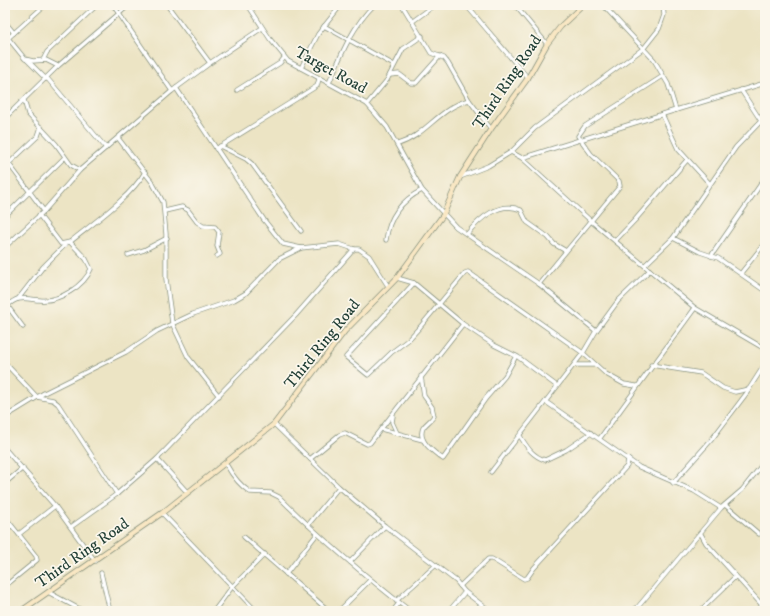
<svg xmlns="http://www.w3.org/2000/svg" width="770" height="616" viewBox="0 0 770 616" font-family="'IM FELL DW Pica',serif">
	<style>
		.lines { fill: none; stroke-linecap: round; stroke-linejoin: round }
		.street-casing { stroke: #86907c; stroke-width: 5 }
		.secondary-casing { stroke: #86907c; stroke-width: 6 }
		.street { stroke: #fff; stroke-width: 3.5 }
		.secondary { stroke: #f9e7c3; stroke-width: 4.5 }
		.labels { text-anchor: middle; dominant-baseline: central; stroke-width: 3.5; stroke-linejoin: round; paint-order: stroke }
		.street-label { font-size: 16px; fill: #1f3d34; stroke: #fbf7ec }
	</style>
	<rect width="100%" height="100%" fill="#fbf7ec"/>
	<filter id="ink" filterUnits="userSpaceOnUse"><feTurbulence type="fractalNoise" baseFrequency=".025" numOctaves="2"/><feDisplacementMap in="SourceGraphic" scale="8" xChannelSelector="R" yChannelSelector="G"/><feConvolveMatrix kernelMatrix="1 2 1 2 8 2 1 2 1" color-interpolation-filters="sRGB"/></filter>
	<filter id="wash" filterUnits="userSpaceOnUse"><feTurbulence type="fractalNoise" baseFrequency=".012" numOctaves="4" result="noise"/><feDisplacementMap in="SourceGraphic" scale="16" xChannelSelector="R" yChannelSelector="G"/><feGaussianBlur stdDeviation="0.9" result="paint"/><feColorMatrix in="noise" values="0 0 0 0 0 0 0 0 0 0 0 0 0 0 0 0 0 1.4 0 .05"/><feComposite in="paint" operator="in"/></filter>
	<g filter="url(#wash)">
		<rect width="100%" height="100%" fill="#ece4c4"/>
	</g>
	<g filter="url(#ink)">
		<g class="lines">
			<g class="street-casing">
				<g id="street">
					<polyline points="113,5 172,91"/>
					<polyline points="167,5 210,63"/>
					<polyline points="248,5 270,39 288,61 367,104 387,127 422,190 456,227 539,284 596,331"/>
					<polyline points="402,5 431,53 444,58 448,63 469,100 491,129"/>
					<polyline points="466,5 528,78"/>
					<polyline points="515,5 547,44"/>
					<polyline points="603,5 654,60 668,84 676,110 765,83"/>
					<polyline points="413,21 435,5"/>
					<polyline points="5,22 14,33"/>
					<polyline points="324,26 394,65"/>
					<polyline points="8,38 25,59 33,61 46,60 58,66"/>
					<polyline points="5,41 45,5"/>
					<polyline points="27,60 46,79"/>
					<polyline points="43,60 47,52 97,5"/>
					<polyline points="301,68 318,34 341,5"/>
					<polyline points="390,75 399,74 411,83 416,83 440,56"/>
					<polyline points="47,78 106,148"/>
					<path d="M329,83c12,-28 23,-56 45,-78"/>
					<polyline points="176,88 264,220 283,244 301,248 339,244 354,249 359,249 369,256 388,286"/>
					<polyline points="237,90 280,63 284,58"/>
					<polyline points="24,100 28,114 56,144 71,165 80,170"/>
					<polyline points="367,104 387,80 403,49 422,36"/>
					<polyline points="662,114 678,149 710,184"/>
					<polyline points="5,118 58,66 129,5"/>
					<polyline points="118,138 152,182 163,202 166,234 166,279 172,323 188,357 219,396"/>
					<path d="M398,144c27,-8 41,-36 71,-44"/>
					<polyline points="220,146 246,159 252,164 301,231"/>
					<polyline points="216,149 317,86 319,79"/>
					<polyline points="511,152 535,128 644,48 659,29 664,15 663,5"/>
					<polyline points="522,158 676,110"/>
					<polyline points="9,164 44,211"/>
					<polyline points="5,167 38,136 41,127"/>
					<polyline points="460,177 488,166 511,152 522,158 591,221 695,308 765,349"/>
					<polyline points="165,211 182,207 188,210 197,222 203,226 215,227 219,232 217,246 220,254 217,256"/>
					<path d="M39,215l22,29 9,-2c22,-18 61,-45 75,-70"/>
					<polyline points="5,216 65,157"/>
					<path d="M467,234c12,-15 33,-34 54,-24l6,12 21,15 6,7 12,7"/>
					<polyline points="673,238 700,252 718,258 765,291"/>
					<path d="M386,240c3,-23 16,-40 36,-50"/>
					<polyline points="615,241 635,220 687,160"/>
					<polyline points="5,247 44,211 80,170 172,91 210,63 262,28"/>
					<polyline points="128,255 144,250 167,238"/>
					<polyline points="711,256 765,178"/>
					<polyline points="645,265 673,238 736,147 761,121 741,90"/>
					<polyline points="741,273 765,243"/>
					<polyline points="397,278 414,283 463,324 494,345 518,357 557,386"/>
					<polyline points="414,283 346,357 368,375 392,352 408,340 420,327 465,273 468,272 583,353 606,374 624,384 636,386"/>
					<polyline points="539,284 620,186 619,181 591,154 578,136 585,126 663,76"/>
					<polyline points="18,299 43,267 65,245"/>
					<path d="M5,307c4,-3 9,-7 13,-8 8,-2 15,1 22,1 19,2 44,-14 51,-31l-5,-10 -16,-17"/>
					<polyline points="5,307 9,308 23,327"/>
					<polyline points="5,363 37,397 53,400 58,404 117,494"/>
					<polyline points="574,365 596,365"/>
					<polyline points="651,365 701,373 723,388 735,392 749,389 765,364"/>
					<path d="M421,376l3,20 8,11 2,9c-3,5 -8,7 -11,12 -6,13 11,24 20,31l43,-61 19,-22 11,-20"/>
					<polyline points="546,402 639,467 694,491 721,508"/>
					<polyline points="393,416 392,422 397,433"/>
					<polyline points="5,417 44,393 126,352 157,331 193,314 234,300 246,293 279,259 301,248"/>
					<polyline points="274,424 339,487 385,526 456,581 465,592 449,611"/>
					<polyline points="381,429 423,440"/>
					<path d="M520,436c7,11 12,20 25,24l21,-10 25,-17"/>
					<polyline points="600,438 695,308"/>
					<polyline points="5,449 55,506 95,561"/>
					<polyline points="157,459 187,492"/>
					<polyline points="310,459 339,435 345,433 367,444 370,443 463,324"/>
					<path d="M226,464c6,11 13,21 24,28l21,1 8,4c41,41 85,78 131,114"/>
					<polyline points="491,472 583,353 596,331 618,301 650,270"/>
					<polyline points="5,483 23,468"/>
					<polyline points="673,483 712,439 749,390"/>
					<polyline points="725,505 759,534"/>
					<polyline points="162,513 256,611"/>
					<polyline points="5,517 36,556 37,560 5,586"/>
					<polyline points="308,525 339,487"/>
					<polyline points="71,527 117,494 157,459 296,315 354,249"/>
					<polyline points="5,530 11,526"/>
					<polyline points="19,534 55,506"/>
					<polyline points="701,534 706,543 762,605"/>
					<polyline points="244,537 329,611"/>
					<polyline points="350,562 385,526"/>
					<polyline points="101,573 110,611"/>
					<polyline points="286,574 317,534"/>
					<polyline points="460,586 488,559 492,559 524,579 527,578 534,568 627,466 628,459"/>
					<polyline points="48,592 83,611"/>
					<polyline points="465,592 490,611"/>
					<polyline points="396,601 436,565"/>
					<polyline points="214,611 232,587 265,554"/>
					<polyline points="339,611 370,580"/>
					<polyline points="393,611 399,603"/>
					<polyline points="632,611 637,608 721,508 742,490 765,461"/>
					<polyline points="700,611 735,577"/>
					<polyline points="757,611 765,602"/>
				</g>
			</g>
			<g class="secondary-casing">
				<polyline id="secondary" points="21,611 162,513 274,424 345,331 397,278 443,215 460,177 491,129 528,78 547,44 561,26 583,5"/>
			</g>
			<use href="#street" class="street"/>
			<use href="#secondary" class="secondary"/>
		</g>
	</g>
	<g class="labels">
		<g class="street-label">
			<text transform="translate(331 70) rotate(29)">Target Road</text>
			<text transform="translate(507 82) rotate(-56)">Third Ring Road</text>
			<text transform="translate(322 344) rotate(-51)">Third Ring Road</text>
			<text transform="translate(82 553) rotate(-35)">Third Ring Road</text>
		</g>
	</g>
	<rect width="770" height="616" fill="none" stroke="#fbf7ec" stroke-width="20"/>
</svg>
